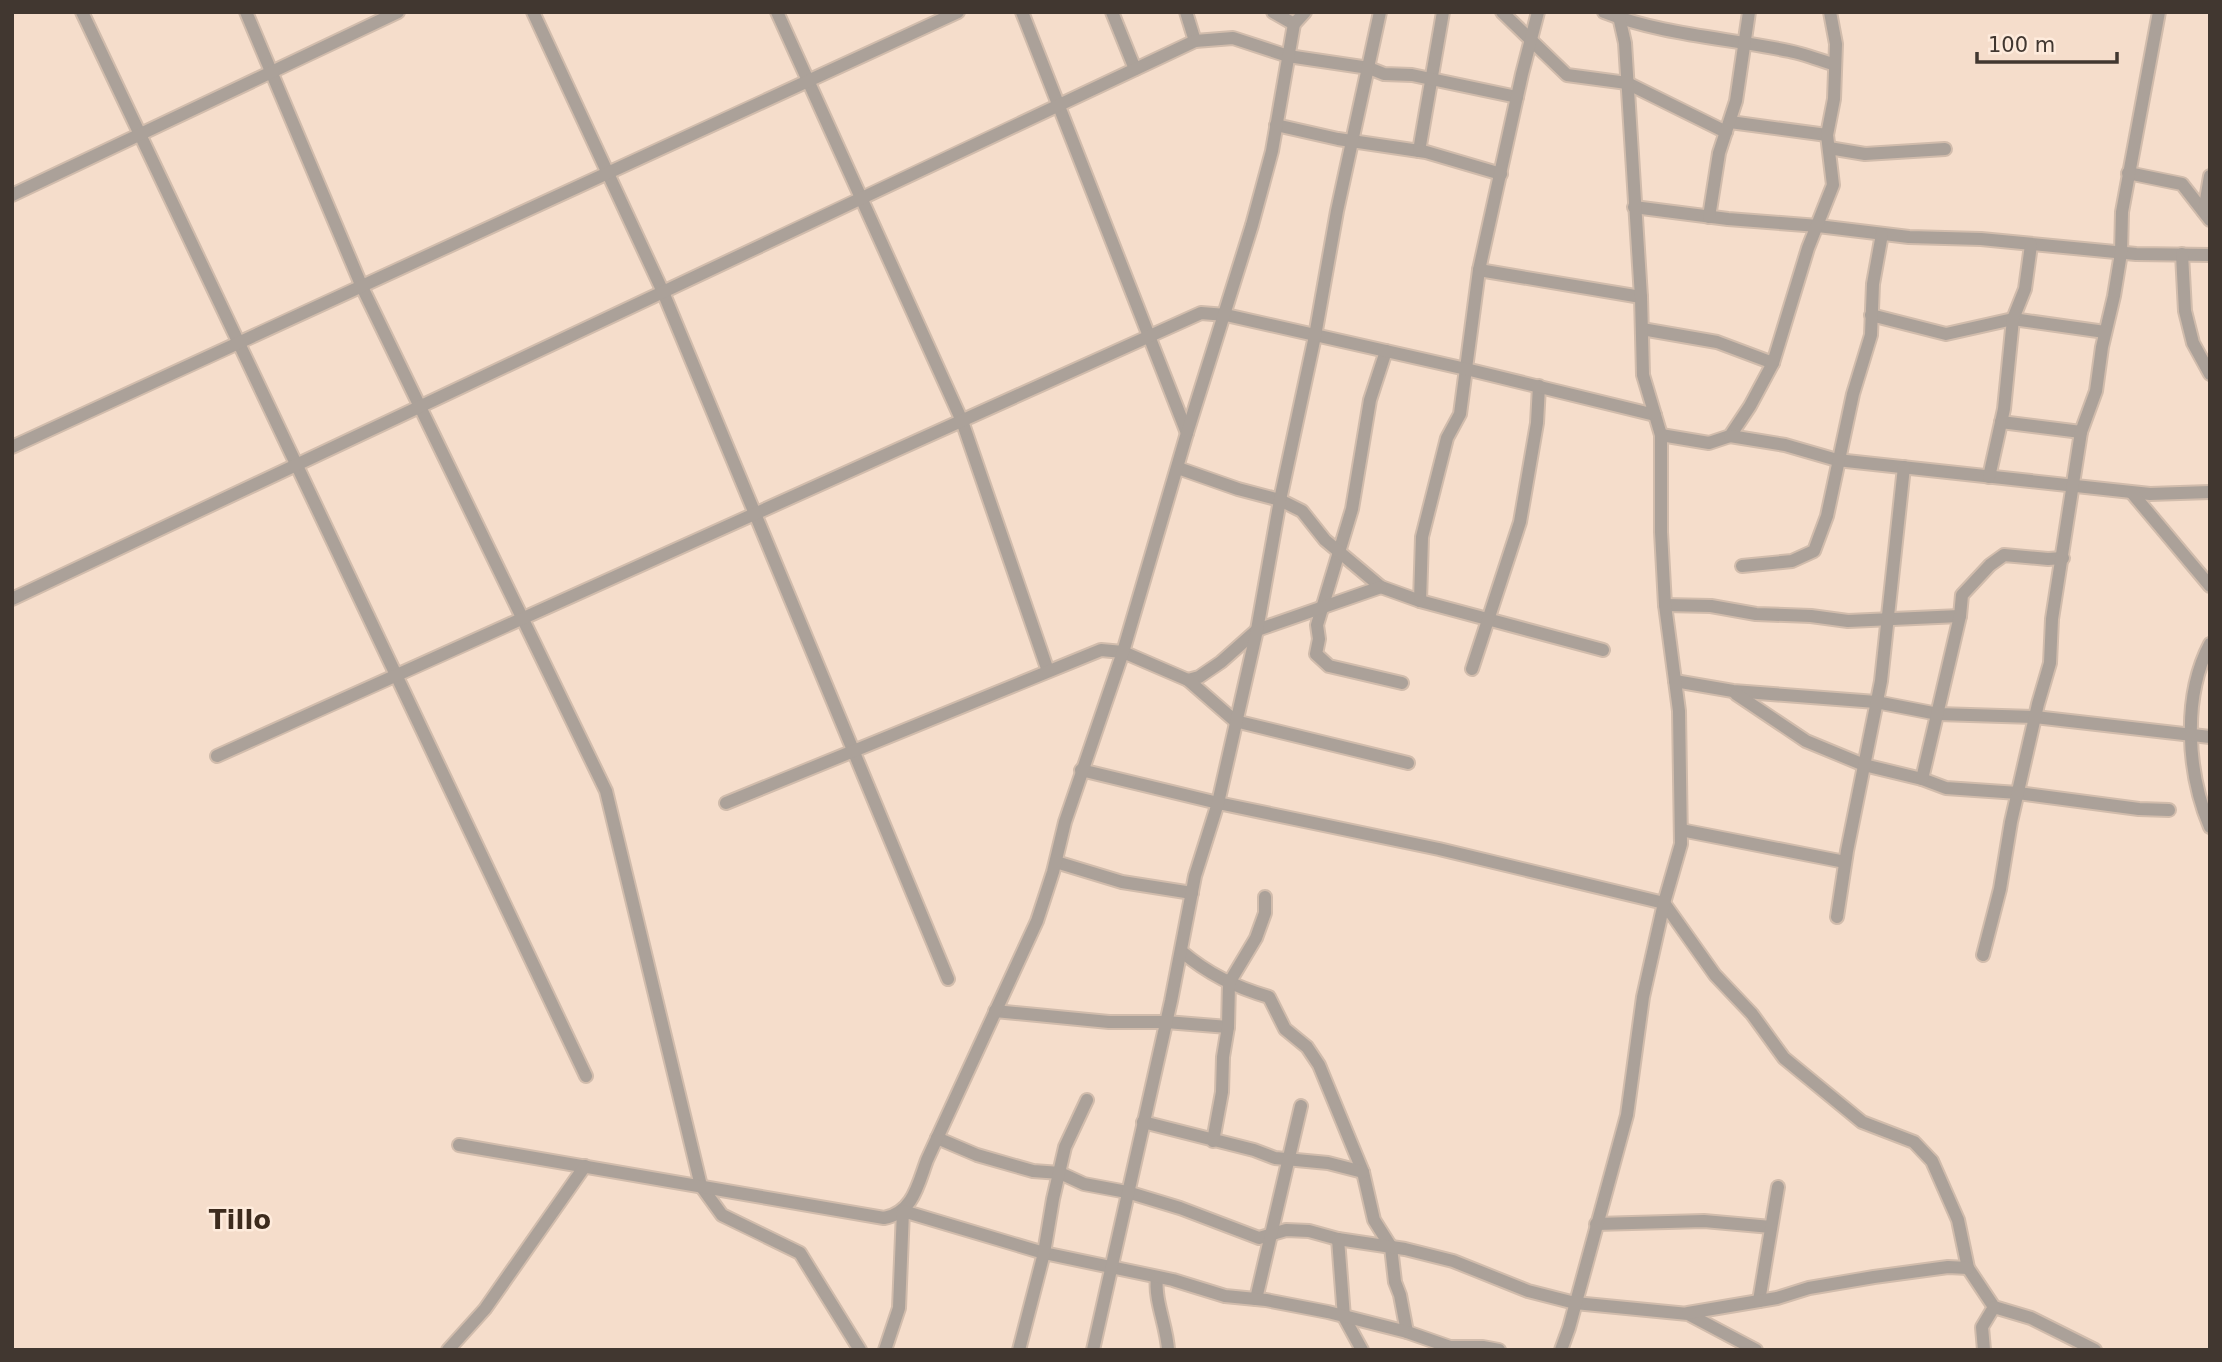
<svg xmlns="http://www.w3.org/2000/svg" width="2222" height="1362" viewBox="0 0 2222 1362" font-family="'DejaVu Sans',sans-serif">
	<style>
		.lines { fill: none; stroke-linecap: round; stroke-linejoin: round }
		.minor-casing { stroke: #d1bcac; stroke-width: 16 }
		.minor { stroke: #aba199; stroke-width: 12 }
		.labels { text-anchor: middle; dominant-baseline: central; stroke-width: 5; stroke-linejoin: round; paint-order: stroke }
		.quarter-label { font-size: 26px; font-weight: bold; fill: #3d2b1d; stroke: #feebdc }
	</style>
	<rect width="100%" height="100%" fill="#f5ddcb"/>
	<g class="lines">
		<g class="minor-casing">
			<g id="minor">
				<polyline points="82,12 586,1076"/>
				<polyline points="246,12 362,287 606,791 701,1186 722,1215 800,1253 860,1350"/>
				<polyline points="533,12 663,292 948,979"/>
				<polyline points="777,12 962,421 1048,671"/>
				<polyline points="1022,12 1187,433"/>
				<polyline points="1112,12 1135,69"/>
				<polyline points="1186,12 1195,41"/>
				<polyline points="1273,12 1294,24"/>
				<polyline points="1502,12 1567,75 1627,83 1726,132"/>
				<path d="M1604,12c58,23 124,26 185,39 15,3 31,9 46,14"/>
				<polyline points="1730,122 1827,135"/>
				<polyline points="1276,125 1338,139 1426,152 1501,174"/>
				<polyline points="1829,148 1865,154 1945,149"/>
				<polyline points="1419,151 1443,12"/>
				<polyline points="2128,173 2182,184 2210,220"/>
				<polyline points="12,195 398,12"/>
				<polyline points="1634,207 1728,219 1818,226 1909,237 1981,239 2136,254 2210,255"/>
				<polyline points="2204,212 2210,176"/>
				<polyline points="1709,217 1719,153 1736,101 1749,12"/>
				<polyline points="2182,254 2185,311 2193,343 2210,374"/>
				<polyline points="1479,270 1641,297"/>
				<polyline points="1871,315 1946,334 2013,319 2105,332"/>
				<polyline points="1642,329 1717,342 1773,363"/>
				<polyline points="1386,351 1370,400 1352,509 1317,625 1319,639 1316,654 1329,666 1402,683"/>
				<polyline points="2001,422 2081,432"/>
				<polyline points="1661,435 1709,443 1730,436 1750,406 1773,363 1808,248 1833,185 1827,135 1834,99 1836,44 1830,12"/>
				<polyline points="1730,436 1785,445 1837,460 2150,494 2210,492"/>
				<polyline points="12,447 958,12"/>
				<polyline points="1178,468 1238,489 1280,500 1302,511 1325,540 1381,587 1420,601 1603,650"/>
				<polyline points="1989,477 2004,409 2013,319 2025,289 2031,245"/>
				<polyline points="2132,493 2210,586"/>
				<polyline points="1742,566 1792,561 1814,551 1827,516 1853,394 1871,335 1873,284 1882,234"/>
				<polyline points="12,599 1195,41 1233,38 1288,56 1369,68 1384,74 1412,75 1517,97"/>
				<polyline points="1420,601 1422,537 1447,438 1460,414 1479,270 1522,74 1538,12"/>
				<polyline points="1665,605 1711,606 1756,614 1811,616 1848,621 1960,616"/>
				<path d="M2210,644c-28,53 -23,129 0,183"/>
				<polyline points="1472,669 1520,522 1537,423 1539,386"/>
				<polyline points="1188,680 1199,677 1221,662 1257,630 1381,587"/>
				<polyline points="1675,681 1733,691 1876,702 1938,714 2035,717 2210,737"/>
				<polyline points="1736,694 1806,741 1864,765 1922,779 1946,788 2018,793 2139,809 2169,810"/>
				<polyline points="217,756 1201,313 1226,315 1466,369 1655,415"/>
				<polyline points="1081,770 1218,803 1439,849 1664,903 1715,975 1752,1014 1784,1058 1862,1122 1914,1142 1932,1161 1958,1220 1968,1268 1994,1307 2031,1318 2095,1350"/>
				<polyline points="1922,779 1960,616 1962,595 1990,565 2004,555 2048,559 2063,558"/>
				<polyline points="726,803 1101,650 1123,652 1188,680 1235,721 1408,763"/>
				<polyline points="1681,830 1845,862"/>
				<polyline points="1056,862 1122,882 1192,893"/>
				<polyline points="1837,917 1847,851 1881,681 1904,467"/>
				<path d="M1181,951c27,23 54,36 88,46l16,32 22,18 12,18 44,107 11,48 17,27 4,35 5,13 7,37"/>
				<polyline points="1983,955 2000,889 2011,822 2038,704 2050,663 2052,619 2081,432 2096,391 2102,347 2114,296 2121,253 2122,212 2159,12"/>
				<polyline points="995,1011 1109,1022 1166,1022 1228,1027"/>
				<polyline points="1143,1122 1254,1150 1275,1158 1328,1163 1363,1172"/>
				<polyline points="937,1138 977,1155 1033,1171 1060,1173 1084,1184 1127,1192 1180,1208 1259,1238 1286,1230 1309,1231 1338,1239 1405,1249 1453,1261 1528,1291 1575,1303 1688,1314 1756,1350"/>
				<polyline points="1213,1141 1222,1092 1223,1057 1228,1027 1229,983 1256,938 1265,913 1265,897"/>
				<path d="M459,1145l425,73c29,-5 34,-34 43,-58l110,-239 16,-49 12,-50 58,-170 64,-219 65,-208 20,-74 22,-127 11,-12"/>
				<polyline points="1596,1224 1704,1221 1771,1227"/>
				<polyline points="1338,1239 1344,1317 1362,1350"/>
				<path d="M1157,1277c-3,24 10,49 11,73"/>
				<polyline points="1256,1299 1301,1106"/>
				<polyline points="1759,1301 1778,1187"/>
				<polyline points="1688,1313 1777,1298 1809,1288 1874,1277 1948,1267 1968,1268"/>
				<polyline points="448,1350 485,1309 585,1166"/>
				<polyline points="885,1350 899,1308 903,1211 1044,1253 1173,1280 1225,1296 1266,1300 1328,1312 1407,1332 1450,1347 1483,1347 1499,1350"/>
				<polyline points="1019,1350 1044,1253 1053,1199 1065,1147 1087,1100"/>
				<polyline points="1093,1350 1171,1001 1195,876 1218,803 1257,630 1280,500 1315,336 1337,211 1380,12"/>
				<polyline points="1561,1350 1569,1328 1627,1115 1643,997 1664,903 1681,844 1679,711 1665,605 1661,532 1661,435 1643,375 1641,297 1625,43 1618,12"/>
				<polyline points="1984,1350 1982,1327 1994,1307"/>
			</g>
		</g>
		<use href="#minor" class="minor"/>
	</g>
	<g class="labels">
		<g class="quarter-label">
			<text x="240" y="1220">Tillo</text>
		</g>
	</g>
	<rect width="2222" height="1362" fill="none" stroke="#413730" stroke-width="28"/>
	<path d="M1977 52v10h140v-10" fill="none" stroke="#413730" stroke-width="3.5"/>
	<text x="1988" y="52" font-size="21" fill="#413730" stroke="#feebdc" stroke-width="5" paint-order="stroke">100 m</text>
</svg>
